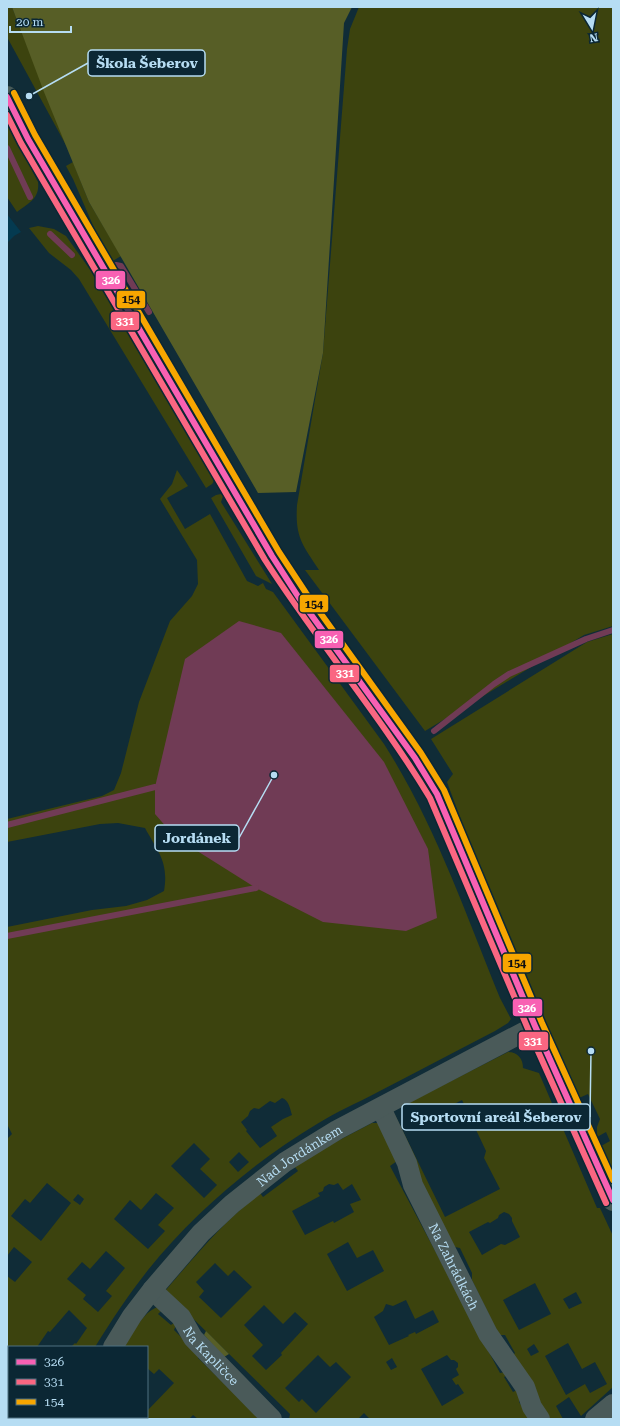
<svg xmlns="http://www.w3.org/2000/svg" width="620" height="1426" viewBox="0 0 620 1426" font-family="'Roboto Serif',serif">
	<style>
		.built { fill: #043a50 }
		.green { fill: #3c430e; fill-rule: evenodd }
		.forest { fill: #575e26 }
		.water { fill: #703b55 }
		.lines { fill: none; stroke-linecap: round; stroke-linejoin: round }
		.stream { stroke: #703b55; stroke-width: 6 }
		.street { stroke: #4a5a59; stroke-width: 20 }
		.secondary { stroke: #495b58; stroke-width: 22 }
		.bus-1-casing { stroke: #0b2734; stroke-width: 9 }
		.bus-2-casing { stroke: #0b2734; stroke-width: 9 }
		.bus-3-casing { stroke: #0b2734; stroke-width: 9 }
		.bus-1 { stroke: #f860b3; stroke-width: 6 }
		.bus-2 { stroke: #fa6682; stroke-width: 6 }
		.bus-3 { stroke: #f7a600; stroke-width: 6 }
		.labels { text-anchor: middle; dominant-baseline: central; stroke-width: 3.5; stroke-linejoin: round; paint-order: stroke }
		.street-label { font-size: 13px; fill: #b6ddf3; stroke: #0b2734 }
		.leader { fill: none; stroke: #b6ddf3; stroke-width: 1.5 }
		.callout-dot { fill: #b6ddf3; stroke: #0b2734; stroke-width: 1.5 }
		.callout { fill: #0b2734; stroke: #b6ddf3; stroke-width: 1.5 }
		.callout-label { font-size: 14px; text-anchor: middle; font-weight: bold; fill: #b6ddf3 }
		.line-badge { stroke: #0b2734; stroke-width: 1.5 }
		.badge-label { font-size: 11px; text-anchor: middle; font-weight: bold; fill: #fff }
		.pale-badge-label { font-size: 11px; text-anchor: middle; font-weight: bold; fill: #111 }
	</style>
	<rect width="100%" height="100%" fill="#102c37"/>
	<polygon class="built" points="7,214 21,232 14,236 7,243"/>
	<g class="green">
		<polygon points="7,7 12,7 67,147 7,37"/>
		<path d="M359,7h254v619l-29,9 -159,96 -120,-161h14c-17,-26 -24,-33 -22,-65l26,-152 24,-304 3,-20z"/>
		<path d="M7,122l31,60c2,16 -9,21 -21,30l-10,-15z"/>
		<polygon points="73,162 89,202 121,256 111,262 98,237 73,179 66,166"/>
		<path d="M38,226l16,3 12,7 25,35 122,207c2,6 -3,7 -7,10l-127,-209 -8,-9 -22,-17 -20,-25z"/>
		<path d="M177,470l11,16 -21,12 18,31 25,-15 37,67 11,5 5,-3 3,6 7,3 111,152c50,78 81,168 116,254l11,21 -3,4 -13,8c-40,21 -79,41 -119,62 -19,10 -40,19 -59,31 -63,38 -122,88 -169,146 -19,24 -37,51 -53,77h-24l4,-4 1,1 11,-16 -18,-18 -19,22 -2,-1 -11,16h-28l-2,2v-73l8,6 17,-20 -18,-15 -7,9v-117l5,-5 -5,-10v-197l85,-17 34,-4 21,-6 17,-9c5,-29 -6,-39 -19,-63l-27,-5 -18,1 -93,18v-23l95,-23 12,-6 7,-17 18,-71 31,-81 22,-25 6,-12 -1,-24 -37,-61 12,-15zM282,1098c7,2 8,11 10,17l-9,4 -12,8 6,9 -17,12 -14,-17 1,-1 -6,-8 7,-6 2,-5 4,-3 5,1 11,-8 5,2zM194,1143l16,16 -10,10 17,16 -13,13 -33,-32zM239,1152l10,10 -11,10 -9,-10zM47,1183l24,20 -30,38 -30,-25 14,-17 5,4zM156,1193l18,15 -16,17 7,6 -17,18 -34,-30 16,-19 11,10zM78,1194l6,5 -4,6 -7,-5zM106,1251l19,17 -19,23 6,5 -14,16 -15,-13 3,-4 -19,-16 15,-17 8,7z"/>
		<polygon points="221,494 223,496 221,502 272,584 256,576 211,498 216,495"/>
		<polygon points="613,634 613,1174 601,1146 610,1141 606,1132 597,1137 597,1127 600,1119 588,1094 579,1098 495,912 447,782 453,774 431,739 587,642"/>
		<path d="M508,1052c10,0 15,7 15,16l16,5 58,135h3l13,28v151l-32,29 -12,-19 -13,9 7,13h-16l-34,-64 2,-2 -10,-18h-6l-27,-55v-7l-12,-25 -5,-1 -29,-48 -32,-86 51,104 55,-28 -16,-31 2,-7 -24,-51 -46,24 -10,-20zM504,1212l5,2 3,4v3l8,16 -15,8 -4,-1 -19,11 -13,-23 19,-10 2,1 8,-5 1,-3zM535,1283l16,31 -32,16 -16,-30zM576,1292l6,11 -13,6 -6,-10zM568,1343l14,26 13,-7 12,22 -17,9 -5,-9 -19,11 -21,-39zM534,1344l5,8 -8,4 -4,-7z"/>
		<path d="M372,1123h6l19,38 -7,5 110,207 6,-1 3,2 -5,3 9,15 6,-3 1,7 -1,6 11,17h-160l-6,-6 -6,6h-69l1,-5 -125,-123c30,-35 59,-70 95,-98l3,4 35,-26 -3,-4 35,-22zM338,1183l5,7 9,-6 9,16 -11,4 4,8 -20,11 -1,-2 -28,14 -13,-24 28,-15 -2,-3 5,-2 1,-4 5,-3 5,1zM348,1242l9,16 16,-8 11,21 -37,20 -20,-37zM215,1263l13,13 6,-6 18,17 -31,31 -22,-21 5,-6 -8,-9zM406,1300l9,19 18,-9 6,12 -23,12 -1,-2 -7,3 1,1 -20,9 -15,-28 9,-6 3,-7 7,2zM264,1305l19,19 12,-12 13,12 -27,29 1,2 -16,15 -14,-14 11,-11 -19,-20zM318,1355l12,12 6,-5 15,15 -35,36 -14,-14 -3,3 -14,-14zM447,1355l4,5h3l4,3v4l-2,2 3,6 -7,4 4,6 2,-1 6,9 -22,13 -21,-37zM392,1358l5,9 -6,3 -5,-8z"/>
		<path d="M158,1307l5,2 -5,5 13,11 5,-4v4l-2,5 25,25 -1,3 62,61h-62l-5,-4 -4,4h-50l2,-2h6v-6l27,-28 -15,-14 -5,5 -7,-6v-21h-23c8,-12 19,-36 34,-40z"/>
		<polygon points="92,1417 128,1417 130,1419 92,1419"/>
	</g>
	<g class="forest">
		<polygon points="12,7 352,7 344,23 323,353 296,492 258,493 89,202 44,92"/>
		<polygon points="206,1331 229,1354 224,1357 204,1335"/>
	</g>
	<polygon class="water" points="239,621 281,633 384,762 428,849 437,918 406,931 323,922 256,888 175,837 155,814 155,787 185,659"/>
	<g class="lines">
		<g class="stream">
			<polyline points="7,148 30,197"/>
			<polyline points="50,234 72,255"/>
			<polyline points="116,265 121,266 149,312"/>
			<polyline points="434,731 494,684 509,674 586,639 613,630"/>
			<polyline points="7,825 155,787"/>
			<polyline points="7,936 256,888"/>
		</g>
		<g class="street">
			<path id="s1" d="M381,1108l26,55 6,22 75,149 37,53 7,20 8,12"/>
			<path id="s2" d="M152,1290l29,27 12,21 79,81"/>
			<path id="s3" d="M113,1347l19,-31 20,-26 49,-57 31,-29 53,-42 52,-32 198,-104"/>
			<polyline points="7,1356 9,1358"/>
			<polyline points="79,1417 81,1419"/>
			<polyline points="595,1419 613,1404"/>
		</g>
		<polyline class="secondary" points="7,97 28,139 272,556 299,598 415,758 437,794 535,1026 613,1200"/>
		<g class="bus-1-casing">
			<polyline id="bus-1" points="7,97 28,139 272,556 299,598 415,758 437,794 535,1026 613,1200"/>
		</g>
		<g class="bus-2-casing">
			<path id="bus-2" d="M7,115l14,28 244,417c52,81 115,155 165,238l98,231 78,174"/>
		</g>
		<g class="bus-3-casing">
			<polyline id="bus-3" points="14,93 35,135 279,552 306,593 421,753 444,790 542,1023 613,1180"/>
		</g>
		<use href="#bus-1" class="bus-1"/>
		<use href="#bus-2" class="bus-2"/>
		<use href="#bus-3" class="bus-3"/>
	</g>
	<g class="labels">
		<g class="street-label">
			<text stroke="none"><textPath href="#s3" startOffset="270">Nad Jordánkem</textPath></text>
			<text stroke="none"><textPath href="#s1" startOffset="175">Na Zahrádkách</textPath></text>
			<text stroke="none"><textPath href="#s2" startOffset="89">Na Kapličce</textPath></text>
		</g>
	</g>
	<path class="leader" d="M29 96L88 63M274 775L239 838M591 1051L590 1117"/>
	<g class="callout-dot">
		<circle cx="29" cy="96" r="4"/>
		<circle cx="274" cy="775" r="4"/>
		<circle cx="591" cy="1051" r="4"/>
	</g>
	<g class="callout">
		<rect x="88" y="50" width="117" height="26" rx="4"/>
		<rect x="155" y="825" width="84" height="26" rx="4"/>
		<rect x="402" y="1104" width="188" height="26" rx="4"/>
	</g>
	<g class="callout-label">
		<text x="147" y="68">Škola Šeberov</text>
		<text x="197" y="843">Jordánek</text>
		<text x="496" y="1122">Sportovní areál Šeberov</text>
	</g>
	<g class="line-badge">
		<rect x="95" y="270" width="31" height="20" rx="4" fill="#f860b3"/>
		<rect x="116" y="290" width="30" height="19" rx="4" fill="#f7a600"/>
		<rect x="110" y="311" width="30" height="20" rx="4" fill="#fa6682"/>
		<rect x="299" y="594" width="30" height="19" rx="4" fill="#f7a600"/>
		<rect x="314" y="630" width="30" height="19" rx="4" fill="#f860b3"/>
		<rect x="329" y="664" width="31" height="19" rx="4" fill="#fa6682"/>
		<rect x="502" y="953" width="30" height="20" rx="4" fill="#f7a600"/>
		<rect x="512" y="998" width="31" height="19" rx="4" fill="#f860b3"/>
		<rect x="518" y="1031" width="31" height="20" rx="4" fill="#fa6682"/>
	</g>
	<g class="badge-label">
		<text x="111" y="284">326</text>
		<text x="125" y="325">331</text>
		<text x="329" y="643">326</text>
		<text x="345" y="677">331</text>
		<text x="527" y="1012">326</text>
		<text x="533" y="1045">331</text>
	</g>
	<g class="pale-badge-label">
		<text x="131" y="303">154</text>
		<text x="314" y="608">154</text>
		<text x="517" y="967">154</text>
	</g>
	<rect width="620" height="1426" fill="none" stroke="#b6ddf3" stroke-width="16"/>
	<rect x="8" y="1346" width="140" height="72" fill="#0b2734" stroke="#4f7080"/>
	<rect x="16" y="1359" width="20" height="6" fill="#f860b3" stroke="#4f7080"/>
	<text x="44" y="1366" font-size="12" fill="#b6ddf3">326</text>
	<rect x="16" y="1379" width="20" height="6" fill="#fa6682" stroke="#4f7080"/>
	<text x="44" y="1386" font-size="12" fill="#b6ddf3">331</text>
	<rect x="16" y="1399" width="20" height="6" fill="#f7a600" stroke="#4f7080"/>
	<text x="44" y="1406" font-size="12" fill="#b6ddf3">154</text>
	<g transform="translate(592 28) rotate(170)" stroke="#0b2734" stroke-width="3" paint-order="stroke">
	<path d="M0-3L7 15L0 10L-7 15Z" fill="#b6ddf3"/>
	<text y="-6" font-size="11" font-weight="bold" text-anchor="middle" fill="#b6ddf3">N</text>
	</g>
	<path d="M10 26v6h61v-6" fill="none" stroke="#b6ddf3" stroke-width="2"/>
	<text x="16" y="26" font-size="12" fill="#b6ddf3" stroke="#0b2734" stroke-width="3" paint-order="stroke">20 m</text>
</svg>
